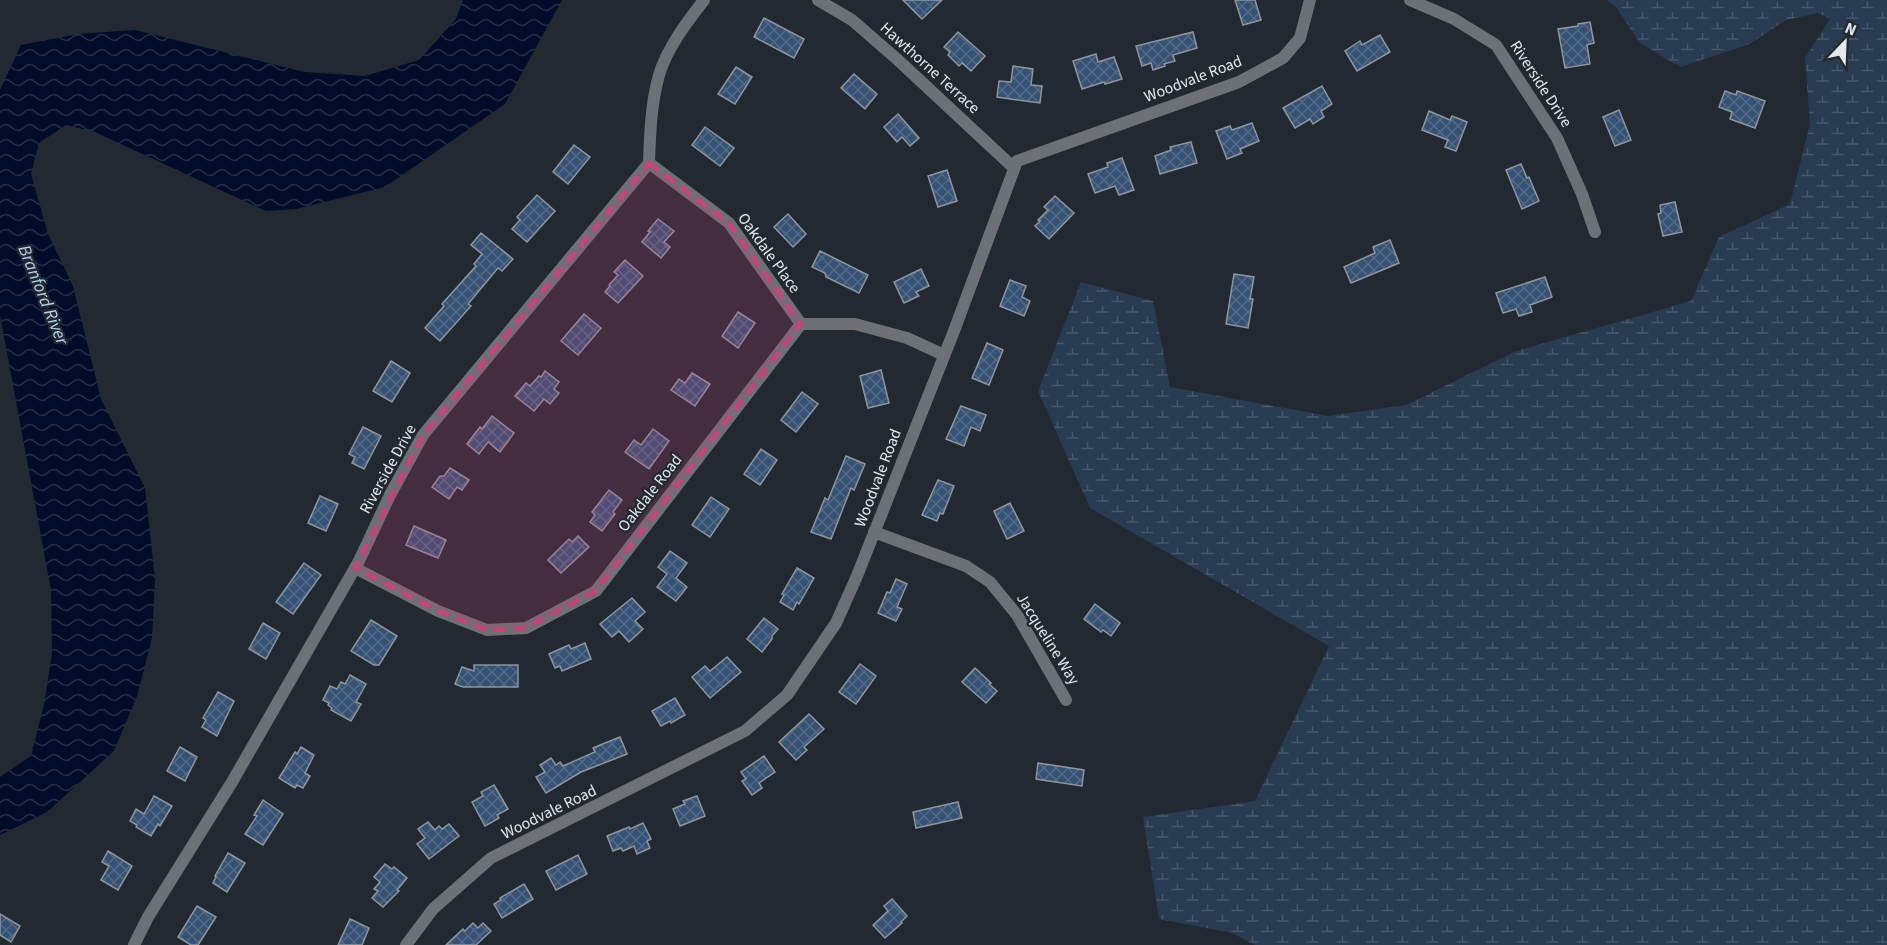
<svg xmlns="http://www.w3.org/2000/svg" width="1887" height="945" viewBox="0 0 1887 945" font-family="'Source Sans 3',sans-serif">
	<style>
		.wetland { fill: url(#wetland-marsh) }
		.water { fill: url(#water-waves) }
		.building { fill: url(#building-cross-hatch); stroke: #8e959d; stroke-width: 1.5 }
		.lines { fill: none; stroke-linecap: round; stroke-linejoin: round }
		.street { stroke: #6d7074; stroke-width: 12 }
		.marked { fill: #c94278; fill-opacity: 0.2; stroke: #c94278; stroke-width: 4.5; stroke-dasharray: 12 8; stroke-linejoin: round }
		.labels { text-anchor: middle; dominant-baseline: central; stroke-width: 4.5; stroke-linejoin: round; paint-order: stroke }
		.street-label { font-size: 16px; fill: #e4e8ed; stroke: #232930 }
		.water-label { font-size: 18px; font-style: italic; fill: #b4d0f3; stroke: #232930 }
	</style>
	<defs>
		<pattern id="wetland-marsh" width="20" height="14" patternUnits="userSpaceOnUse" patternTransform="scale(1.5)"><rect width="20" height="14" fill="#293b51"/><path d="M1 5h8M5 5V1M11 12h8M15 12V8" fill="none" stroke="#48576a"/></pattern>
		<pattern id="water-waves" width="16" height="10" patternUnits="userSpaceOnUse" patternTransform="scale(1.5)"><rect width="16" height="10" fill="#000c29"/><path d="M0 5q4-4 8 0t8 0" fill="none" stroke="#252f48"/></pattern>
		<pattern id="building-cross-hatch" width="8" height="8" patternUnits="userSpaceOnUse" patternTransform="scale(1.5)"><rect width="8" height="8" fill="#355173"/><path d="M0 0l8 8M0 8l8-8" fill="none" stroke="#526a87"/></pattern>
	</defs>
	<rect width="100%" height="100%" fill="#232930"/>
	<polygon class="wetland" points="1607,0 1887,0 1887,945 1255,945 1232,933 1159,919 1143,817 1255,801 1329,646 1090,508 1038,391 1081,282 1153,301 1170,387 1328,416 1406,405 1516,351 1691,301 1719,237 1790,204 1810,124 1805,58 1830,19 1818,13 1786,20 1750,44 1680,67 1640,43 1616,7"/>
	<polygon class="water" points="463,0 562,0 505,104 385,187 296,209 266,211 95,132 66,125 39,143 31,174 48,234 73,286 101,399 145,488 155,579 152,638 137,696 114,751 47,812 0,835 0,777 31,756 44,705 52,653 51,590 0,315 0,90 21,45 78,34 135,30 304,72 365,76 419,60 456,19"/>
	<g class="building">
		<polygon points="903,0 942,0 922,19"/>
		<polygon points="1235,0 1255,0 1261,20 1243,25"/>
		<polygon points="764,18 804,39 794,58 754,37"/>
		<polygon points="1590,22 1594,43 1587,45 1590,64 1565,68 1558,29 1578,26 1578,24"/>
		<polygon points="958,32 985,56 971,71 962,63 959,66 948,55 950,52 944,47"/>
		<polygon points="1193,32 1197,48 1173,55 1175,61 1164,64 1165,66 1153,70 1151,63 1142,66 1136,46"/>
		<polygon points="1380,35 1390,52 1357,71 1345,51 1360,41 1362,45"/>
		<polygon points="1096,54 1098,62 1114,57 1122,79 1105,84 1104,82 1082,89 1073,61"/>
		<polygon points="1013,66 1033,69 1031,85 1042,86 1040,103 997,97 999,81 1011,82"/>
		<polygon points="736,67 752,77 735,104 718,94"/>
		<polygon points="854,74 877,94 865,109 841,88"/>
		<polygon points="1322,86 1332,104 1321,111 1324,117 1313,124 1310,119 1295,128 1283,108"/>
		<polygon points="1725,91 1736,95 1737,91 1765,101 1755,128 1730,119 1732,112 1719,107"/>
		<polygon points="1619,110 1631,140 1615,146 1603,117"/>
		<polygon points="1429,111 1450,120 1452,116 1467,122 1456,151 1445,147 1448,140 1422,130"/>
		<polygon points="898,114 919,138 910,146 902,137 897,142 884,127"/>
		<polygon points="1252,123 1259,141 1240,149 1242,153 1227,159 1216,131 1230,126 1232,130"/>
		<polygon points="705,127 734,148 720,166 692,145"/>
		<polygon points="1191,142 1197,163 1160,174 1155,156 1171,150 1170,147"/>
		<polygon points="574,145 590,157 568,184 553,172"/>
		<polygon points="1122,158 1134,190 1119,195 1115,186 1095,193 1088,174 1108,167 1107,163"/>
		<polygon points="1521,164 1527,178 1529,177 1539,201 1522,209 1506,170"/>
		<polygon points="947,170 957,201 938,207 928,176"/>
		<polygon points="537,195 555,211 527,242 512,229 520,220 517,217"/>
		<polygon points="1055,196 1074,213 1049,239 1035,226 1040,221 1038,220 1048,210 1044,207"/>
		<polygon points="1675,202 1682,232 1663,236 1658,214 1661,213 1660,205"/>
		<polygon points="788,214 806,234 793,247 774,227"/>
		<polygon points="658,219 674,231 664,242 670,247 661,258 642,242 650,232 648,231"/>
		<polygon points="481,233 513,259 502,271 498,268 468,304 471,306 440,341 425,328 444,306 442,304 476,266 474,264 482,254 471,245"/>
		<polygon points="1390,240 1399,263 1351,283 1344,267 1375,253 1373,247"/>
		<polygon points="820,251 868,275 859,293 826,277 825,273 812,267"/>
		<polygon points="625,260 643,276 618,303 605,292 610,286 609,285 618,275 614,272"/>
		<polygon points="921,269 929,286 916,292 919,296 904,303 894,282"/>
		<polygon points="1234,274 1254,277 1250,299 1253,299 1248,328 1226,324"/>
		<polygon points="1545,277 1552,297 1530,305 1532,312 1519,316 1516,309 1503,313 1496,293"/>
		<polygon points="1010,280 1026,286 1022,297 1030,301 1024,316 1000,306"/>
		<polygon points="738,312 755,323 738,348 722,336"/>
		<polygon points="584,314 601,328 578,355 561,341"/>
		<polygon points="987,343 1003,350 989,385 972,378"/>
		<polygon points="391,361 410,373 392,402 373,391"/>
		<polygon points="881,370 889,403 868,408 860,376"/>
		<polygon points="545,371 559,382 554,389 559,393 550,404 544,399 534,411 515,396 526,383 530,386 539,376 541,377"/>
		<polygon points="692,373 710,384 695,406 671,390 679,379 685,383"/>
		<polygon points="802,392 818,404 796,432 781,420"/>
		<polygon points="961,406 986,415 980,431 971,427 964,446 946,439"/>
		<polygon points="492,416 514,433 500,452 488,442 479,454 467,444 480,427 482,429"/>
		<polygon points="363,427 381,436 364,469 352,463 355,457 349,454"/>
		<polygon points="653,429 669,441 649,469 625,452 634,440 641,445"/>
		<polygon points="761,449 777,460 760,485 744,474"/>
		<polygon points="846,456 865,464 854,490 851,488 831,539 811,532 825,498 828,500"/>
		<polygon points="450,468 469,480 462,490 457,487 449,499 432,487 440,476 444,476"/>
		<polygon points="938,480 954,486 943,514 940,513 937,521 922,515"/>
		<polygon points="609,490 622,500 613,512 615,514 602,531 590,522 595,515 592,512"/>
		<polygon points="320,496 338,504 326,531 308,523"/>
		<polygon points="711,497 729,509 710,537 692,525"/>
		<polygon points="1010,503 1024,531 1007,539 994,511"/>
		<polygon points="414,526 446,540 438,558 406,545"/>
		<polygon points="578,536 589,547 561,573 548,560 569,539 572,542"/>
		<polygon points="670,551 687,563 676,578 687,587 676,601 657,587 667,574 658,567"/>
		<polygon points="304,563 321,575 293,614 276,602"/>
		<polygon points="797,568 814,578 799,604 797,602 793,610 780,602 784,595 782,594"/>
		<polygon points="896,579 907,584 897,607 902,609 896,621 878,613 887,592 890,593"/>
		<polygon points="632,598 645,612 635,621 643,629 629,642 619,631 612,637 600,624"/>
		<polygon points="1095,604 1120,623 1111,636 1103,630 1101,632 1084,619"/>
		<polygon points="764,618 778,629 772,636 772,639 762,652 747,639"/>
		<polygon points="371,620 397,636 379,665 374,665 351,651"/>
		<polygon points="263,623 280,633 266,659 249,649"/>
		<polygon points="585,643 591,659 562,671 560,666 555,668 549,654 569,645 571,649"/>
		<polygon points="727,657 741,672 710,698 692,677 705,666 710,671"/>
		<polygon points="860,664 876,676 856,704 839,692"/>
		<polygon points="474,665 518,665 518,687 463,687 455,684 462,667 474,671"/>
		<polygon points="975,668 991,683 989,684 997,691 986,703 962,682"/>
		<polygon points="350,675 366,684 356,702 361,704 351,721 331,710 332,708 328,705 329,703 323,700 330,686 337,689 341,682 345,684"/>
		<polygon points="218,692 234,701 217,736 202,727 206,720 203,718"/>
		<polygon points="675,698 685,715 671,723 670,721 661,726 652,711"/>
		<polygon points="809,714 824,729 804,747 807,750 796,760 779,742"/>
		<polygon points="620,737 627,754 581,772 546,793 536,777 545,772 540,765 551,758 556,765 560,762 563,766 595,752 593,748"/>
		<polygon points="180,747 197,757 185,781 167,771"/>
		<polygon points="301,747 314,755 305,773 310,776 303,788 297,785 295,788 279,778 295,752 297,754"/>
		<polygon points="764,756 775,772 759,783 762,788 752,795 742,781 746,779 741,772"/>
		<polygon points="1038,763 1084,770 1082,786 1036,779"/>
		<polygon points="494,785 508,809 497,815 499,818 485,826 472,802 483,796 481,792"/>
		<polygon points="154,796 172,806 160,826 158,824 151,836 136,827 137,825 130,821 136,809 144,814"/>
		<polygon points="697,796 705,816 680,826 673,809 685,804 683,801"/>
		<polygon points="263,800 283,814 263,845 245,834 257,816 254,815"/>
		<polygon points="958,802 962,818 916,828 913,812"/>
		<polygon points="428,822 435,830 439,826 442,829 449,824 459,836 429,859 417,844 425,838 418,829"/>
		<polygon points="643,823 651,839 647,841 650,848 637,854 634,846 623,851 621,848 613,851 607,836 629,827 630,829"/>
		<polygon points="108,851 132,866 118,890 101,880 109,866 102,862"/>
		<polygon points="228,853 245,863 227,892 213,883 216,877 215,876"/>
		<polygon points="578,855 587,874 556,890 546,871"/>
		<polygon points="385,864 392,869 394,867 407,878 397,890 399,891 383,907 372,898 378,891 374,889 380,882 374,877"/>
		<polygon points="524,884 533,899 502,918 494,904 501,900 500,898"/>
		<polygon points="892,899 907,916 901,922 902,923 885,938 873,925 888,911 884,906"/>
		<polygon points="197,906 216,917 198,945 191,945 178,937"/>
		<polygon points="0,914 20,926 11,942 0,935"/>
		<polygon points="350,919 369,928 362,945 338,945"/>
		<polygon points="473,923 478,928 483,923 491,931 476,945 446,945 463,929 465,931"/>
	</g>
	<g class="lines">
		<g class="street">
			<polyline points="818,0 852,20 898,60 1014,168"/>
			<polyline points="1410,0 1454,19 1496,45 1557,138 1582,194 1595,232"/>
			<polyline points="649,163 729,223 801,324"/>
			<polyline points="874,532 966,566 990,582 1017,615 1066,700"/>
			<polyline points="355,568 438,611 487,630 526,628 596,591 801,324 855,324 907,338 944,355"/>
			<path d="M134,945l14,-28 84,-135 127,-221 31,-66 33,-60 226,-272c1,-30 2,-59 10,-88 8,-27 28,-53 45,-75"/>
			<polyline points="406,945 433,909 491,858 745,731 787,695 836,623 857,576 954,331 1017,161 1239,82 1283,58 1300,38 1310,0"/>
		</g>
	</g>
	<path class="marked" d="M649,163l80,60 72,101 -205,267 -70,37 -39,2 -49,-19 -83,-43 68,-133z"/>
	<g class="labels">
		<g class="street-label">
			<text transform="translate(930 68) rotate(42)">Hawthorne Terrace</text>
			<text transform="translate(1193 79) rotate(-21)">Woodvale Road</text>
			<text transform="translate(1541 84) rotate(57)">Riverside Drive</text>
			<text transform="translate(769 253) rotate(54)">Oakdale Place</text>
			<text transform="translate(388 469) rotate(-61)">Riverside Drive</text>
			<text transform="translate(878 478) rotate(-69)">Woodvale Road</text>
			<text transform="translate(650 493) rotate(-52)">Oakdale Road</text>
			<text transform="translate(1048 639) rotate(58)">Jacqueline Way</text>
			<text transform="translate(549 812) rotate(-26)">Woodvale Road</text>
		</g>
		<g class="water-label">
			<text transform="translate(43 295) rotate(68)">Branford River</text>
		</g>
	</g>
	<g transform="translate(1845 42) rotate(23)" stroke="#232930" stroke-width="4.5" paint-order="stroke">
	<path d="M0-4.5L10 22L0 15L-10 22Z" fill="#e4e8ed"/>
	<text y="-9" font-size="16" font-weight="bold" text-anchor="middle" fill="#e4e8ed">N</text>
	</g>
</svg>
